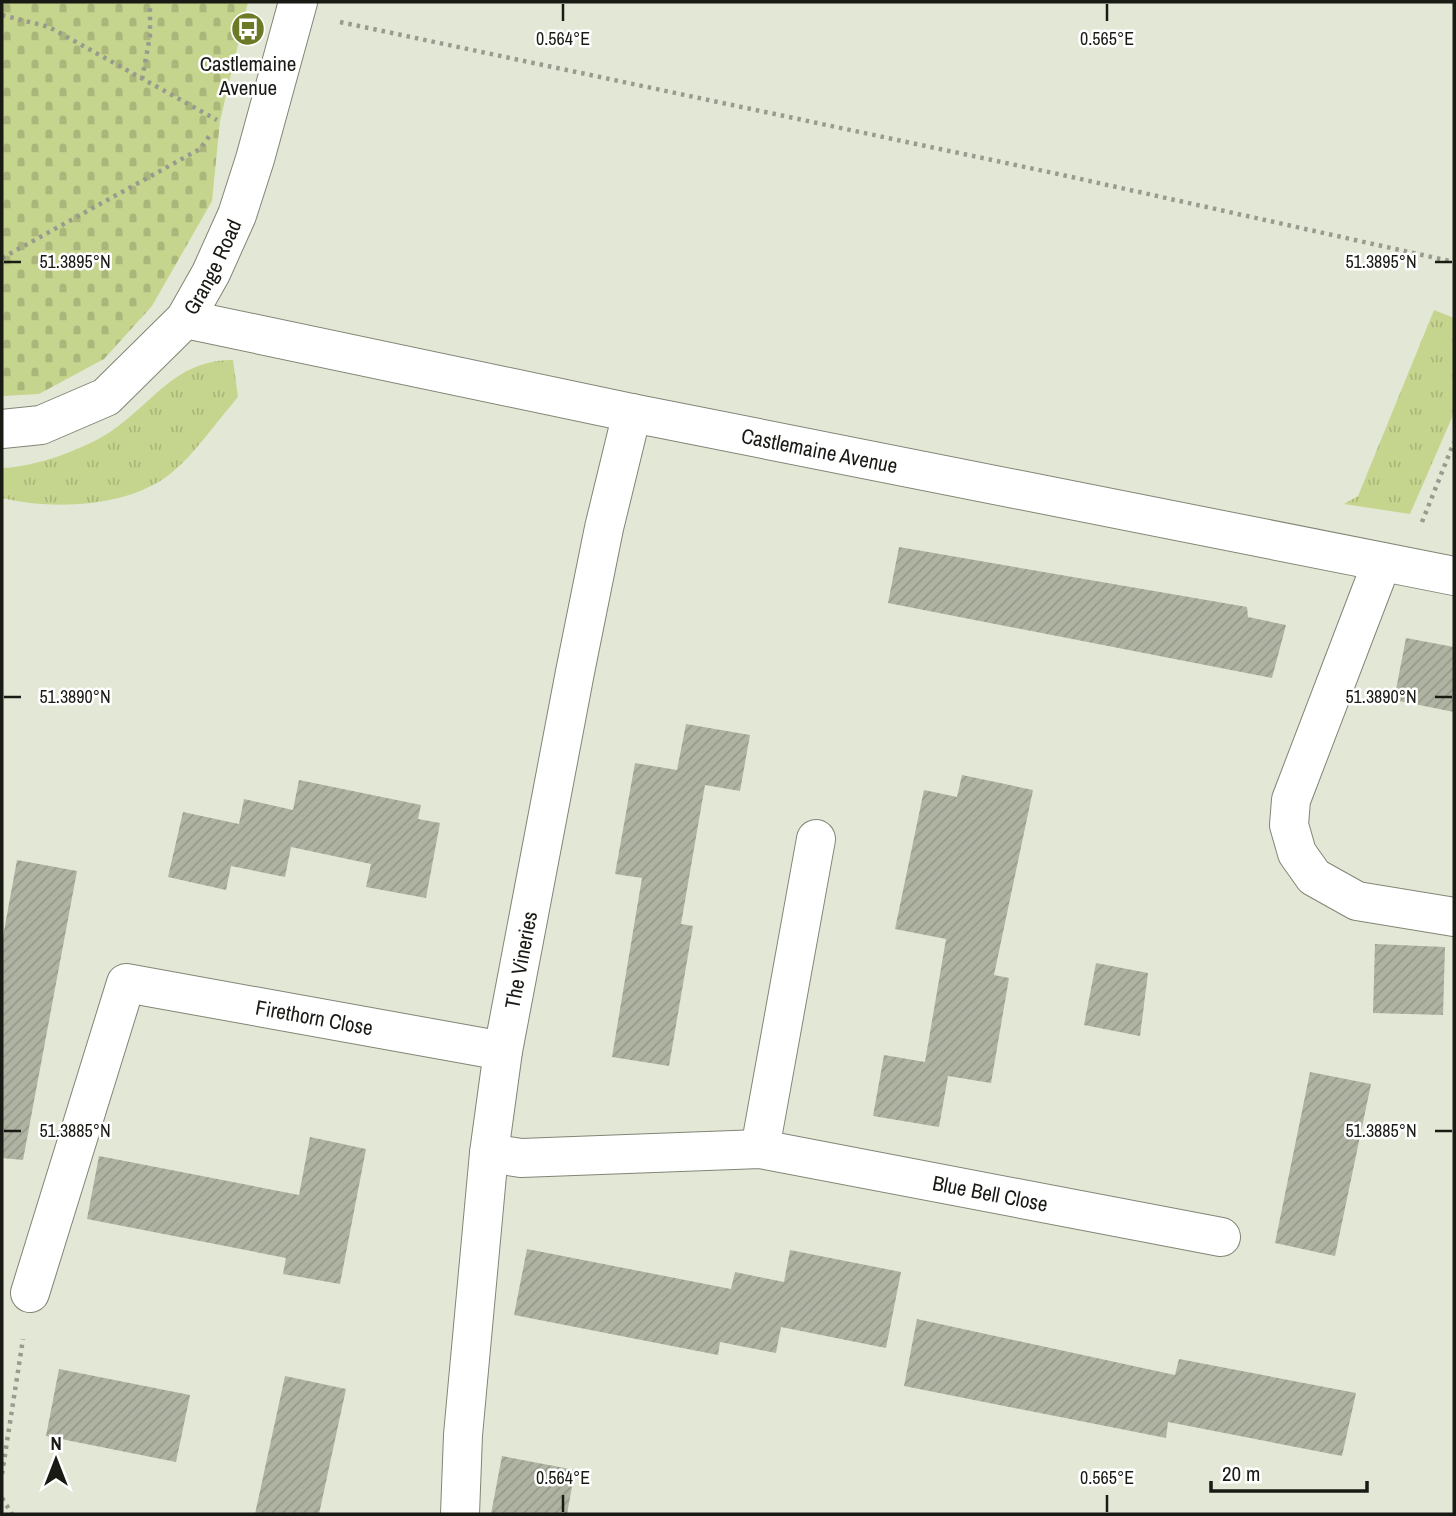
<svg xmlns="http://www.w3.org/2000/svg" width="1456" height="1516" viewBox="0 0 1456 1516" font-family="'Archivo Narrow',sans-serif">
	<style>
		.grass { fill: url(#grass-tufts) }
		.cemetery { fill: url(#cemetery-stones) }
		.building { fill: url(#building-hatch) }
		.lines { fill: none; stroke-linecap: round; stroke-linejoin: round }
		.minor-casing { stroke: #818575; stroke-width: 40 }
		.tertiary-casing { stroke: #818575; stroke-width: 40 }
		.path { stroke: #989b8e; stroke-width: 4.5; stroke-dasharray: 3.5 5; stroke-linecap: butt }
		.minor { stroke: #fff; stroke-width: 38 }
		.tertiary { stroke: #fff; stroke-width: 38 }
		.ticks { fill: none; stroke: #191a14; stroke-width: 2.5 }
		.labels { text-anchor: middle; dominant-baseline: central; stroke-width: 5; stroke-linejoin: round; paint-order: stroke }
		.poi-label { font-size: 21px; fill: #191a14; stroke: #fff }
		.street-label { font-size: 21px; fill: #191a14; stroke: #fff }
		.ticks-label { font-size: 18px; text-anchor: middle; fill: #191a14; stroke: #fff; stroke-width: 5; stroke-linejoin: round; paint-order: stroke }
	</style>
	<defs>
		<pattern id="grass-tufts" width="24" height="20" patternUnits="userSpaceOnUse" patternTransform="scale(1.75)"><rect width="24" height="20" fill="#c6d58e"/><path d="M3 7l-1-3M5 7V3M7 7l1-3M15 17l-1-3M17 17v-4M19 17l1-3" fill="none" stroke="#aab67a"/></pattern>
		<pattern id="cemetery-stones" width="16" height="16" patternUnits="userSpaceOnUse" patternTransform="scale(1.75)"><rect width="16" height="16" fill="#c6d58e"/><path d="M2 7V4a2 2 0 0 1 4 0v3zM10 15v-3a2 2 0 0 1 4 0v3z" fill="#aab67a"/></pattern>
		<pattern id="building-hatch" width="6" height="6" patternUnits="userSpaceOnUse" patternTransform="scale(1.75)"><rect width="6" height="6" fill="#afb3a2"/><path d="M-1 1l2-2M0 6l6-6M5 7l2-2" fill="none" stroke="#96998b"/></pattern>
	</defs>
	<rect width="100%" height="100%" fill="#e3e8d6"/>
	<g class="grass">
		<polygon points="1434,310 1454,318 1454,413 1410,514 1344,504 1358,496"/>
		<path d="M233,360l5,37c-22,25 -42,56 -68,77 -43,34 -118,36 -168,24v-30c33,-1 80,-18 108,-36 44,-29 64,-72 123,-72z"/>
	</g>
	<polygon class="cemetery" points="2,2 248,2 220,121 212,201 152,306 104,359 39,394 2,396"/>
	<g class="building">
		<polygon points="899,547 1247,607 1248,617 1286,625 1272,678 888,603"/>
		<polygon points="1406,638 1454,647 1454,712 1394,700"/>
		<polygon points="686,724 750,735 740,791 705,785 681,924 693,926 669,1066 612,1057 642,878 615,874 635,763 677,770"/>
		<polygon points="962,775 1033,790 994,975 1009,978 991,1083 948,1076 939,1127 873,1116 884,1055 925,1062 946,939 895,929 924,790 957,797"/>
		<polygon points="299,780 421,805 418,819 440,823 426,898 366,887 371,864 291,847 285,877 231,866 226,890 168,877 183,812 239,824 244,799 293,810"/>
		<polygon points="17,860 77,871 23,1160 2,1158 2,942"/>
		<polygon points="1375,944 1445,947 1443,1015 1373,1013"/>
		<polygon points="1096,963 1148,973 1140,1036 1084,1025"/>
		<polygon points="1310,1072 1371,1084 1335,1256 1275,1243"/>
		<polygon points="310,1137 366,1149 340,1284 283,1274 286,1258 87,1219 99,1156 299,1195"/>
		<polygon points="527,1249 731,1289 735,1272 784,1282 790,1250 901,1272 886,1348 781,1327 776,1353 720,1342 718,1355 514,1315"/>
		<polygon points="917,1319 1175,1375 1179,1359 1356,1393 1342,1456 1168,1422 1166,1438 904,1386"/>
		<polygon points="59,1369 190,1395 176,1462 46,1436"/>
		<polygon points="285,1376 346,1389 319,1514 255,1514"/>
		<polygon points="502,1456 575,1470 567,1514 491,1514"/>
	</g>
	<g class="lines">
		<g class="minor-casing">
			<g id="minor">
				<path id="s1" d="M185,319l447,94 822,163"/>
				<polyline points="1382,562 1291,800 1289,825 1297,853 1314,877 1357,901 1454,917"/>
				<polyline points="760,1149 816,839"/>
				<path id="s2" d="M489,1153l32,5 239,-9 461,88"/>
				<path id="s3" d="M30,1293l96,-310 377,68"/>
				<path id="s4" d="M460,1514l3,-79 26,-282 14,-102 72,-379 29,-144 28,-115"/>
			</g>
		</g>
		<g class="tertiary-casing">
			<g id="tertiary">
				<path id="s5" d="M2,429l39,-4 65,-28 79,-78 26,-46 26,-58 18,-56 43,-157"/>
			</g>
		</g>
		<g class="path">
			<polyline points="2,15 49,27 217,120"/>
			<polyline points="340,22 1058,174 1454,262"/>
			<polyline points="142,79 150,36 150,2"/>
			<polyline points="2,258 200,149 210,135"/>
			<polyline points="1422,522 1454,442"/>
			<polyline points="2,1474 23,1339"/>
			<polyline points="2,1498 12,1514"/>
		</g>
		<use href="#minor" class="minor"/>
		<use href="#tertiary" class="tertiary"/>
	</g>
	<path class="ticks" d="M563,4v17M1107,4v17M4,262h17M1435,262h17M4,697h17M1435,697h17M4,1131h17M1435,1131h17M563,1495v17M1107,1495v17"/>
	<defs>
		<g id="bus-disc" transform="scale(1.75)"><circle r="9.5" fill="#6c7926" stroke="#fff"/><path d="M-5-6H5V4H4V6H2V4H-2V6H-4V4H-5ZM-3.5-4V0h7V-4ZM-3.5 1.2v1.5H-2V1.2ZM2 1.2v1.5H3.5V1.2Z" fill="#fff"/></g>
	</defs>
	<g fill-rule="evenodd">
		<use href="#bus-disc" x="248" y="29"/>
	</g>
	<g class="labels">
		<g class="poi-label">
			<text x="248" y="63">Castlemaine<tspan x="248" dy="24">Avenue</tspan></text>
		</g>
		<g class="street-label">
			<text stroke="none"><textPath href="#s5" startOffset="280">Grange Road</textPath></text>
			<text stroke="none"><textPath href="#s1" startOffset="648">Castlemaine Avenue</textPath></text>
			<text stroke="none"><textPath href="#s4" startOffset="558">The Vineries</textPath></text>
			<text stroke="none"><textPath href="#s3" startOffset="516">Firethorn Close</textPath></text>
			<text stroke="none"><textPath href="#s2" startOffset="506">Blue Bell Close</textPath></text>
		</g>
	</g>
	<g class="ticks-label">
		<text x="563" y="45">0.564°E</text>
		<text x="1107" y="45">0.565°E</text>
		<text x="75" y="268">51.3895°N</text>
		<text x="1381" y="268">51.3895°N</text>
		<text x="75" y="703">51.3890°N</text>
		<text x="1381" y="703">51.3890°N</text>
		<text x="75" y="1137">51.3885°N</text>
		<text x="1381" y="1137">51.3885°N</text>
		<text x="563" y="1484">0.564°E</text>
		<text x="1107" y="1484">0.565°E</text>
	</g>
	<rect width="1456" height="1516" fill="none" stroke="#191a14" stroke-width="7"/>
	<g transform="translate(56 1460)" stroke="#ffffff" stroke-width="5" paint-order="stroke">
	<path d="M0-5L12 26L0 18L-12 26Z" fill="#191a14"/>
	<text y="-10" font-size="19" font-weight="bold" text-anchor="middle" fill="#191a14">N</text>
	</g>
	<path d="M1211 1481v10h156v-10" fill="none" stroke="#191a14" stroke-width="3.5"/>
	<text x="1222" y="1481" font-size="21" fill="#191a14" stroke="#ffffff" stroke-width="5" paint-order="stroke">20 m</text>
</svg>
